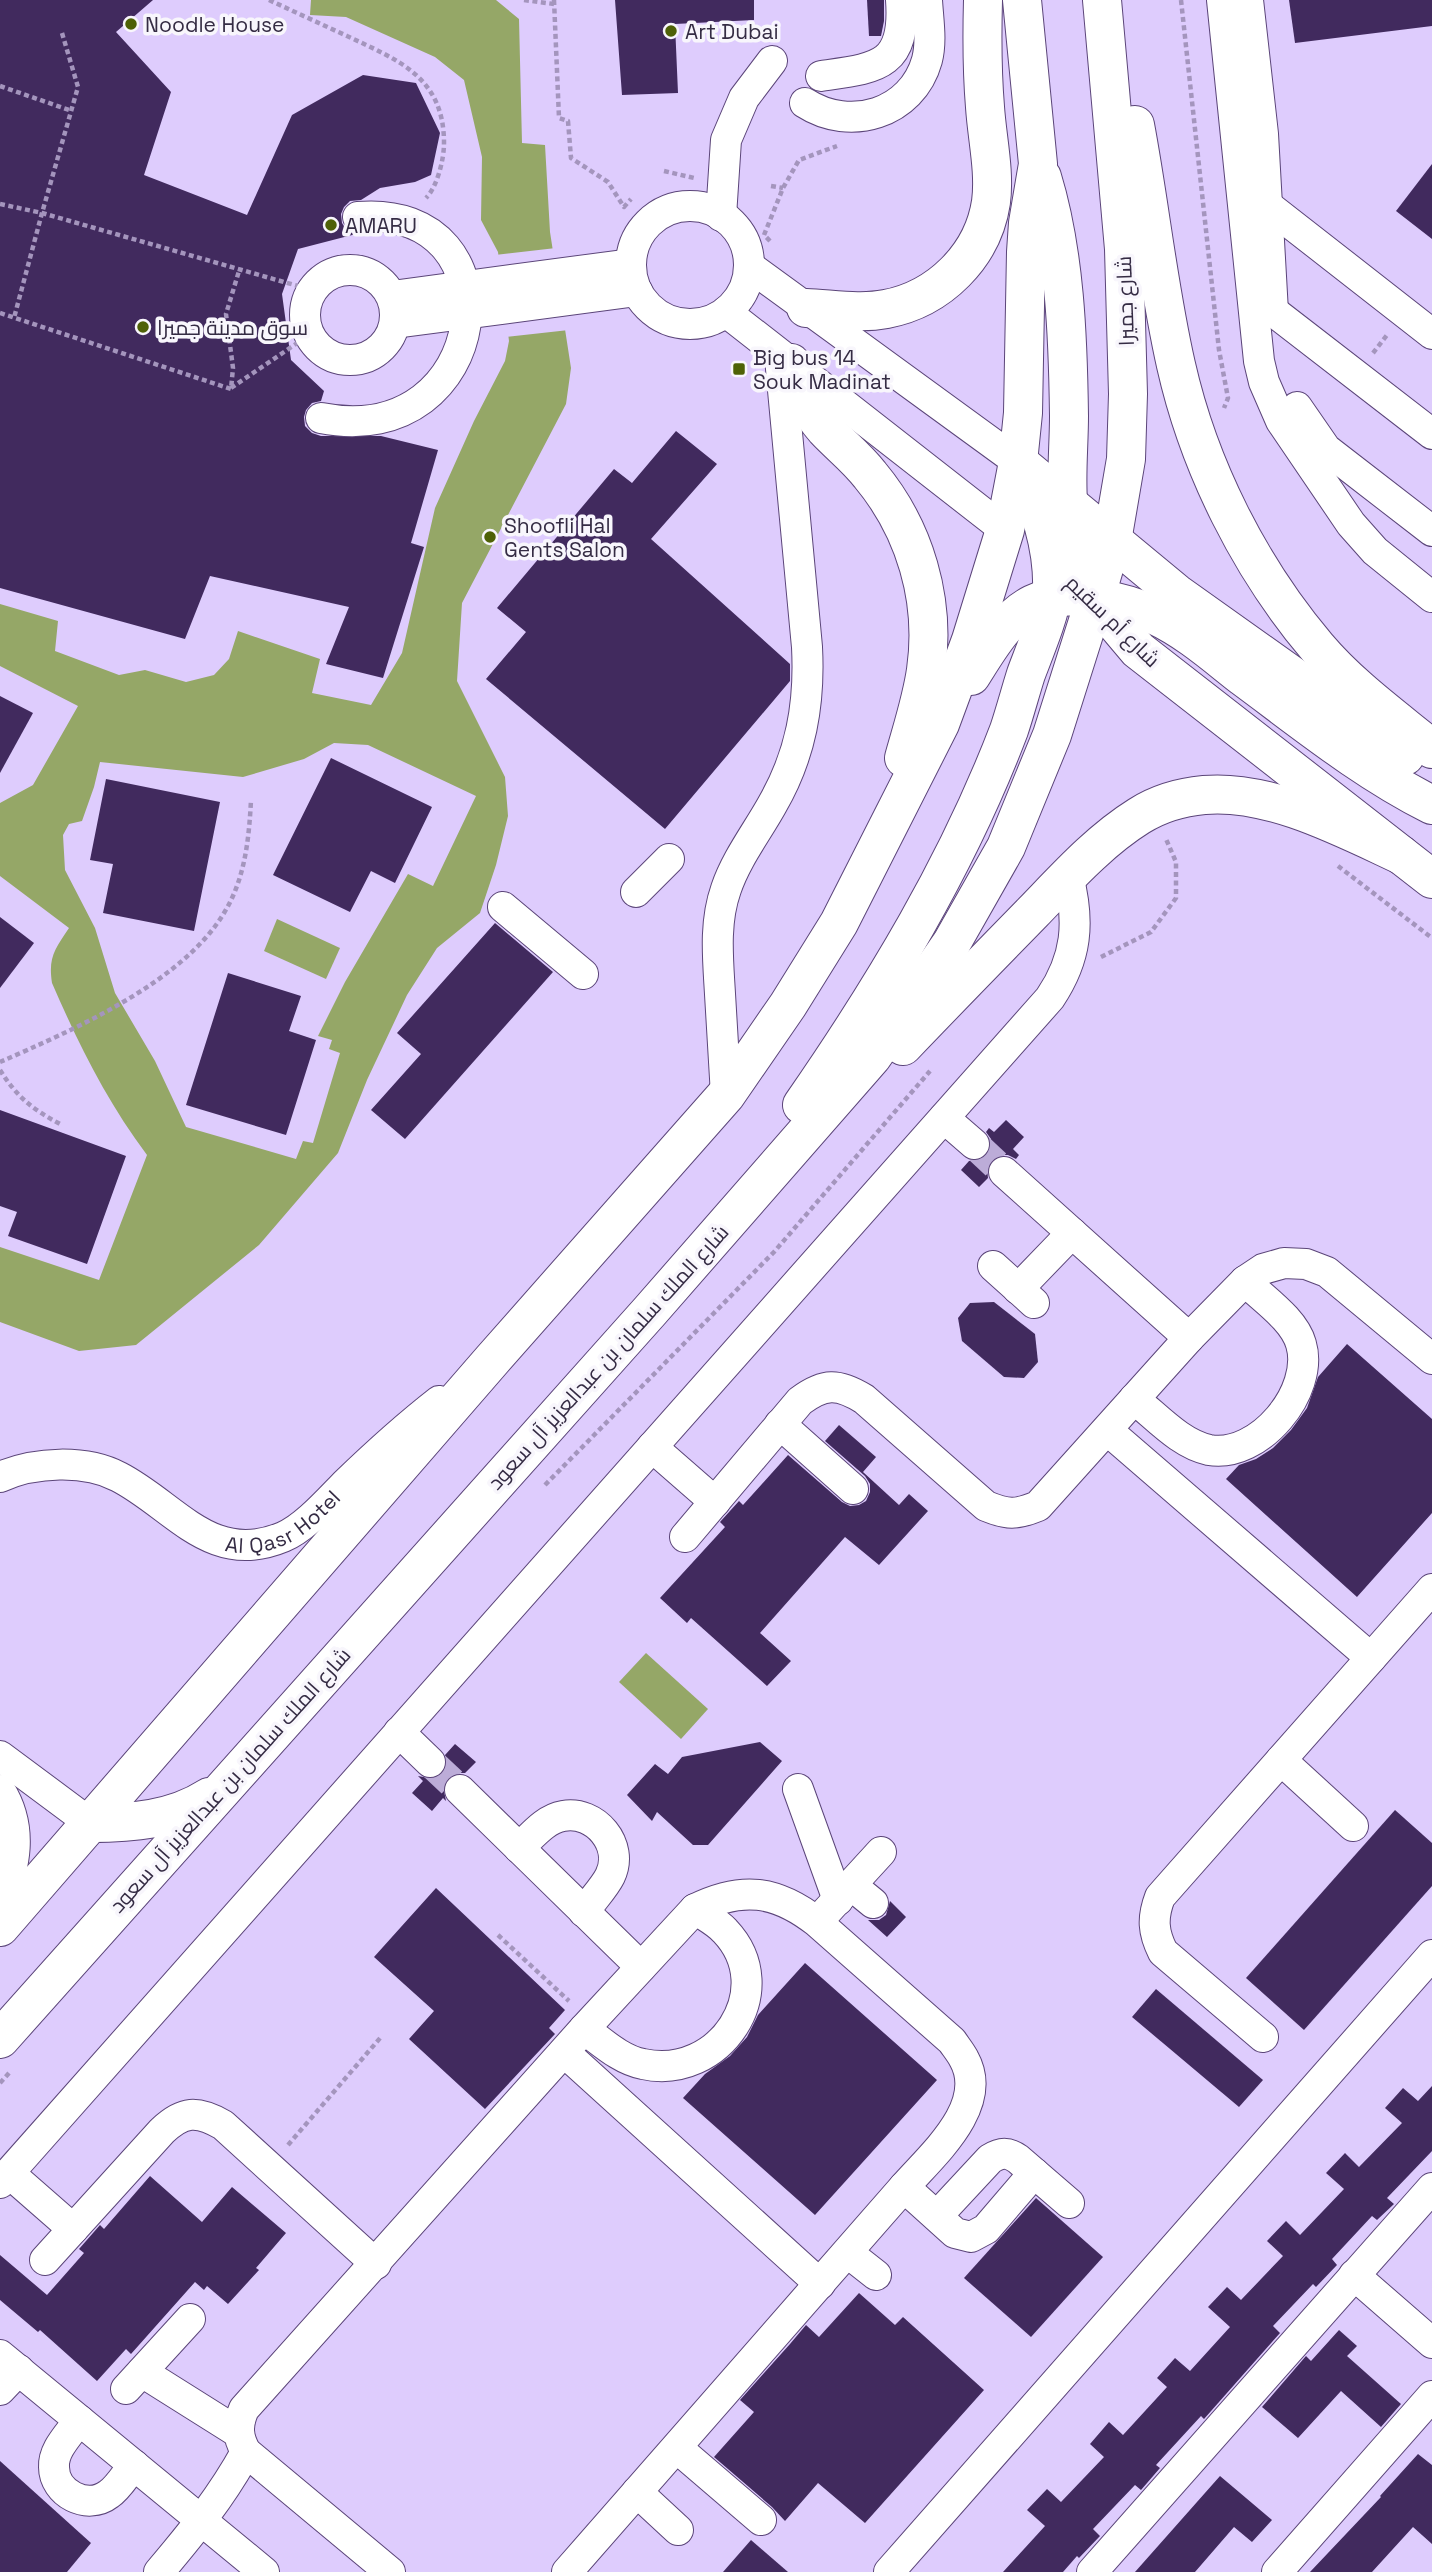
<svg xmlns="http://www.w3.org/2000/svg" width="1432" height="2572" viewBox="0 0 1432 2572" font-family="'Space Grotesk',Cairo,sans-serif">
	<style>
		.water { fill: #95a767; fill-rule: evenodd }
		.pier { fill: #deccfd }
		.building { fill: #412a5e }
		.lines { fill: none; stroke-linecap: round; stroke-linejoin: round }
		.minor-tunnel { stroke: #bcacd8; stroke-width: 30; stroke-dasharray: 30 15; stroke-linecap: butt }
		.minor-casing { stroke: #5b4579; stroke-width: 32 }
		.major-casing { stroke: #5b4579; stroke-width: 40 }
		.path { stroke: #a495bd; stroke-width: 4.5; stroke-dasharray: 5 3.5; stroke-linecap: butt }
		.minor { stroke: #fff; stroke-width: 30 }
		.major { stroke: #fff; stroke-width: 38 }
		.poi-dot { fill: #4e6107; stroke: #f8f6fc; stroke-width: 2.5 }
		.labels { text-anchor: middle; dominant-baseline: central; stroke-width: 7; stroke-linejoin: round; paint-order: stroke }
		.poi-label { font-size: 21px; fill: #352c44; stroke: #f8f6fc; text-anchor: start }
		.street-label { font-size: 21px; fill: #352c44; stroke: #f8f6fc }
	</style>
	<rect width="100%" height="100%" fill="#deccfd"/>
	<g class="water">
		<path d="M311,0h185l23,19 3,124 23,2 5,87 21,136 -5,36 -104,199 -5,78 48,96 3,39 -12,49 -16,48 -43,35 -30,47 -40,85 -29,73 -79,92 -123,100 -57,6 -79,-29v-75l99,33 48,-125c-41,-55 -68,-110 -95,-172 -4,-26 3,-34 17,-55l-69,-52v-73l33,-18 45,-79 -78,-40v-62l58,17 -3,30 64,24 26,-5 41,12 28,-7 15,-16 9,-28 82,28 -8,34 59,12 31,-52 33,-145 39,-87 31,-60 4,-20 -11,-89 -17,-32 1,-63 -18,-77 -29,-23 -89,-40 -36,-2zM334,743l34,2 108,51 -43,90 -25,-12 -63,108 -27,54 14,4 -3,9 11,4 -27,90 -10,-2 -7,18 -110,-32 -31,-66 -40,-68 -20,-65 -30,-58 -2,-35 6,-11 13,-3 12,-34 6,-25 143,15 61,-18z"/>
		<polygon points="277,919 340,948 326,979 264,951"/>
		<polygon points="646,1653 708,1709 681,1739 619,1682"/>
	</g>
	<polygon class="pier" points="556,248 569,330 505,337 495,255"/>
	<g class="building">
		<polygon points="0,0 153,0 116,32 171,92 144,175 247,215 292,115 363,75 416,83 440,133 431,175 415,182 380,188 361,200 350,201 344,207 341,214 342,223 347,231 356,234 298,249 282,294 291,360 324,391 321,401 312,403 306,410 304,417 305,426 312,433 321,436 381,436 438,450 411,543 424,547 383,678 326,664 349,607 210,576 185,639 0,588"/>
		<polygon points="615,0 754,0 754,20 675,24 678,93 622,95"/>
		<polygon points="867,0 884,0 884,21 881,36 869,36"/>
		<polygon points="1289,0 1432,0 1432,26 1295,43"/>
		<polygon points="1432,164 1432,239 1396,211"/>
		<polygon points="676,431 717,464 651,539 790,664 790,681 665,829 486,679 526,632 497,608 614,469 632,483"/>
		<polygon points="0,696 33,713 0,773"/>
		<polygon points="331,758 432,807 395,883 371,871 350,912 273,875"/>
		<polygon points="106,779 220,802 194,931 103,913 113,864 90,860"/>
		<polygon points="0,917 34,943 0,988"/>
		<polygon points="495,923 553,972 405,1139 371,1110 421,1054 397,1033"/>
		<polygon points="228,973 301,996 289,1031 316,1040 286,1135 186,1105"/>
		<polygon points="0,1110 126,1156 87,1264 8,1236 17,1212 0,1206"/>
		<polygon points="1006,1120 1024,1137 1013,1149 1019,1155 1016,1159 1008,1155 999,1155 991,1160 987,1169 988,1178 979,1187 961,1170 969,1161 979,1161 987,1156 991,1147 991,1139 986,1132 989,1128 994,1132"/>
		<polygon points="994,1302 1035,1334 1038,1362 1024,1378 1004,1377 962,1341 958,1318 970,1303"/>
		<polygon points="1347,1344 1432,1419 1432,1513 1357,1597 1226,1479 1239,1465 1256,1459 1273,1448 1291,1430 1307,1408 1318,1377"/>
		<polygon points="839,1425 876,1457 863,1472 899,1505 909,1494 928,1511 879,1565 845,1537 760,1633 791,1661 767,1686 691,1618 687,1623 660,1598 725,1527 720,1522 739,1501 743,1505 788,1455 842,1502 850,1506 859,1505 866,1501 870,1492 870,1484 865,1476 825,1441"/>
		<polygon points="760,1742 782,1761 708,1845 693,1845 657,1812 652,1821 627,1795 655,1764 668,1774 682,1757"/>
		<polygon points="455,1744 476,1762 465,1773 456,1773 447,1778 443,1786 446,1801 443,1798 432,1811 412,1793 423,1781 418,1776 434,1779 442,1775 447,1766 445,1755"/>
		<polygon points="1395,1810 1432,1843 1432,1886 1304,2030 1246,1978"/>
		<polygon points="436,1888 565,2010 549,2028 555,2034 485,2109 409,2039 434,2011 374,1957"/>
		<polygon points="890,1901 906,1917 887,1937 868,1920 879,1920 886,1915"/>
		<polygon points="805,1963 937,2080 815,2215 683,2098 705,2074 730,2056 747,2037 758,2015"/>
		<polygon points="1156,1989 1263,2080 1239,2107 1132,2017"/>
		<polygon points="1432,2086 1432,2151 1387,2198 1394,2204 1377,2220 1372,2216 1332,2259 1337,2265 1316,2287 1313,2284 1273,2326 1280,2333 1204,2419 1201,2416 1156,2465 1160,2468 1141,2490 1135,2485 1093,2529 1100,2536 1079,2558 1077,2556 1063,2572 1003,2572 1045,2526 1027,2510 1047,2489 1061,2502 1104,2457 1090,2444 1109,2422 1123,2435 1167,2387 1157,2378 1175,2358 1190,2371 1230,2327 1208,2307 1227,2287 1241,2300 1283,2256 1267,2241 1286,2221 1300,2235 1344,2189 1326,2173 1345,2153 1359,2167 1402,2123 1385,2108 1403,2088 1418,2101"/>
		<polygon points="150,2176 202,2222 232,2187 286,2233 256,2268 259,2270 228,2304 207,2286 204,2290 195,2282 131,2354 126,2349 97,2381 40,2330 38,2332 0,2300 0,2255 47,2295 84,2253 79,2249 100,2225 104,2229"/>
		<polygon points="1036,2198 1103,2257 1031,2337 964,2278"/>
		<polygon points="859,2293 895,2325 903,2317 984,2390 865,2523 818,2483 785,2521 772,2507 714,2457 754,2412 740,2400 790,2344 806,2325 819,2337"/>
		<polygon points="1339,2330 1357,2346 1347,2356 1401,2404 1381,2427 1341,2391 1298,2438 1262,2407 1306,2356 1311,2361"/>
		<polygon points="1418,2454 1432,2465 1432,2544 1413,2527 1372,2572 1310,2572 1381,2497 1380,2496"/>
		<polygon points="0,2461 91,2543 67,2572 0,2572"/>
		<polygon points="1220,2476 1272,2520 1252,2542 1234,2527 1195,2572 1135,2572"/>
		<polygon points="751,2540 788,2572 723,2572"/>
	</g>
	<g class="lines">
		<g class="minor-tunnel">
			<polyline points="974,1144 1004,1172"/>
			<polyline points="430,1762 460,1790"/>
		</g>
		<g class="minor-casing">
			<g id="minor">
				<polyline points="1222,0 1259,361 1264,382 1281,421 1351,524 1375,551 1432,597"/>
				<polyline points="1248,0 1263,134 1273,312"/>
				<path d="M821,76c56,-8 85,-9 80,-76"/>
				<path d="M805,103c45,29 107,11 122,-43 5,-19 1,-41 0,-60"/>
				<polyline points="1267,205 1432,334"/>
				<circle cx="690" cy="265" r="59"/>
				<polyline points="721,216 726,140 744,98 772,61"/>
				<polyline points="749,266 1018,462"/>
				<circle cx="350" cy="315" r="45"/>
				<polyline points="392,296 631,264"/>
				<polyline points="1273,311 1432,434"/>
				<polyline points="726,312 1005,530"/>
				<polyline points="395,323 637,291"/>
				<polyline points="1297,407 1326,449 1432,531"/>
				<path d="M321,418c172,34 201,-215 37,-201"/>
				<polyline points="636,892 669,859"/>
				<polyline points="503,907 583,974"/>
				<path d="M726,1095c-2,-33 -4,-67 -6,-101 -2,-35 -6,-71 6,-105 10,-30 31,-57 46,-84 29,-50 38,-101 35,-158l-27,-289"/>
				<polyline points="944,1118 974,1144"/>
				<polyline points="1004,1172 1189,1338"/>
				<polyline points="993,1266 1034,1303"/>
				<polyline points="1018,1289 1072,1233"/>
				<path d="M1134,1399c22,17 46,45 75,51 50,9 106,-59 92,-106 -7,-25 -38,-45 -56,-63"/>
				<polyline points="780,1424 853,1489"/>
				<polyline points="1107,1430 1371,1658"/>
				<polyline points="652,1447 715,1502"/>
				<path id="s1" d="M0,1477c34,-15 85,-18 119,0 56,29 92,90 164,60 22,-9 47,-38 64,-55 29,-28 60,-56 92,-81"/>
				<path d="M685,1537l115,-136c24,-18 38,-18 64,-2l122,107c22,9 30,9 52,0l151,-168 56,-57 18,-12 21,-6 22,1 21,8 105,87"/>
				<polyline points="399,1732 430,1762"/>
				<polyline points="0,1756 90,1823"/>
				<polyline points="1281,1760 1353,1826"/>
				<polyline points="798,1789 838,1900"/>
				<path d="M0,1790c24,38 15,77 0,116"/>
				<polyline points="460,1790 641,1967"/>
				<path d="M519,1848c13,-12 26,-29 44,-32 32,-6 62,29 47,60 -6,12 -18,24 -26,36"/>
				<polyline points="851,1885 873,1903"/>
				<polyline points="827,1911 881,1852"/>
				<path d="M584,2029c18,13 37,31 59,35 76,17 138,-74 82,-133 -8,-9 -20,-15 -30,-22"/>
				<path d="M1263,2037l-100,-85c-10,-20 -11,-34 -3,-55l272,-308"/>
				<polyline points="564,2052 820,2284"/>
				<polyline points="9,2173 73,2229"/>
				<path d="M0,2183l1050,-1185c27,-40 30,-76 18,-122"/>
				<polyline points="904,2187 955,2233 971,2237 986,2229 1034,2173"/>
				<path d="M937,2216l53,-57c11,-7 18,-7 28,0l51,44"/>
				<polyline points="848,2253 876,2275"/>
				<path d="M45,2260l117,-129c21,-20 35,-21 61,-6l153,139"/>
				<polyline points="1354,2275 1432,2343"/>
				<polyline points="0,2355 264,2572"/>
				<polyline points="142,2372 239,2433"/>
				<polyline points="126,2389 190,2319"/>
				<polyline points="0,2390 19,2370"/>
				<path d="M79,2420c-9,14 -26,29 -25,47 0,26 33,44 55,27 10,-7 17,-20 25,-29"/>
				<polyline points="677,2448 761,2520"/>
				<polyline points="637,2492 678,2530"/>
				<path d="M159,2572c33,-39 63,-76 87,-120"/>
				<path d="M390,2572l-144,-120c-9,-16 -9,-27 -2,-43l340,-380 111,-120c47,-23 81,-19 122,13l135,119c4,6 9,12 12,18 26,47 -32,96 -60,128l-337,385"/>
				<polyline points="889,2572 1432,1955"/>
				<polyline points="1092,2572 1432,2188"/>
				<polyline points="1277,2572 1432,2396"/>
			</g>
		</g>
		<g class="major-casing">
			<g id="major">
				<path d="M1135,125c15,80 23,161 41,240 23,102 74,203 141,282 33,39 76,70 115,102"/>
				<path d="M1042,177c23,75 26,161 27,239 0,28 -3,57 -1,85 2,34 14,67 27,98"/>
				<path d="M806,308c26,1 54,6 80,1 53,-10 97,-53 105,-107 4,-31 -4,-64 -6,-95 -3,-36 -3,-71 -2,-107"/>
				<path d="M791,363c8,24 17,47 34,66 15,16 32,29 45,46 45,54 66,125 56,195 -4,29 -14,59 -22,88"/>
				<polyline points="1024,467 1176,593 1405,756"/>
				<polyline points="1084,590 1095,599 1138,650 1432,879"/>
				<path d="M971,676c16,-25 34,-58 62,-72 33,-16 92,-3 123,12 32,15 60,40 87,61 61,45 121,94 189,128"/>
				<path d="M903,1046c43,-45 86,-89 130,-134 32,-33 66,-71 106,-96 19,-12 43,-19 65,-21 65,-6 139,33 197,60"/>
				<path d="M802,1105c81,-117 156,-241 207,-375 6,-18 11,-37 17,-56 7,-19 25,-62 26,-80 2,-48 -13,-90 -34,-132"/>
				<path d="M90,1823c42,0 83,-3 119,-26"/>
				<polyline points="0,1927 492,1360 726,1095 788,1005 839,923 940,724 971,640 1005,530 1018,462 1023,413 1026,252 1028,223 1038,164 1022,0"/>
				<polyline points="0,2039 650,1311 872,1057 951,944 1006,847 1052,735 1095,599 1112,541 1126,459 1128,394 1124,249 1102,0"/>
			</g>
		</g>
		<g class="path">
			<path d="M269,0c26,12 52,24 78,36 51,24 97,41 97,107 0,17 -7,44 -18,55"/>
			<polyline points="524,0 554,4"/>
			<polyline points="554,0 559,118 568,121 571,158 608,182 624,207 631,199"/>
			<polyline points="1181,0 1219,350 1228,398 1224,408"/>
			<polyline points="62,33 78,87 42,213 312,290"/>
			<polyline points="0,86 72,111"/>
			<polyline points="664,171 694,178"/>
			<polyline points="771,186 783,188"/>
			<polyline points="0,204 42,213 14,318"/>
			<polyline points="770,241 764,235 783,188 799,160 837,146"/>
			<polyline points="0,313 231,389 233,368 226,314 239,271"/>
			<polyline points="1373,353 1387,335"/>
			<polyline points="231,388 309,335"/>
			<polyline points="1338,866 1432,938"/>
			<polyline points="1101,957 1151,932 1176,898 1176,862 1166,839"/>
			<path d="M0,1062c73,-32 182,-79 224,-149 21,-34 25,-74 27,-113"/>
			<path d="M0,1070c17,27 32,39 60,54"/>
			<polyline points="545,1485 774,1252 930,1071"/>
			<polyline points="498,1935 569,2001"/>
			<polyline points="0,2083 9,2073"/>
			<polyline points="288,2145 381,2037"/>
		</g>
		<use href="#minor" class="minor"/>
		<use href="#major" class="major"/>
	</g>
	<g class="poi-dot">
		<circle cx="131" cy="24" r="7"/>
		<circle cx="671" cy="31" r="7"/>
		<circle cx="331" cy="225" r="7"/>
		<circle cx="143" cy="327" r="7"/>
		<rect x="732" y="362" width="14" height="14" rx="3.5"/>
		<circle cx="490" cy="537" r="7"/>
	</g>
	<g class="labels">
		<g class="poi-label">
			<text x="145" y="24">Noodle House</text>
			<text x="685" y="31">Art Dubai</text>
			<text x="345" y="225">AMARU</text>
			<text x="157" y="327">سوق مدينة جميرا</text>
			<text x="753" y="357">Big bus 14<tspan x="753" dy="24">Souk Madinat</tspan></text>
			<text x="504" y="525">Shoofli Hal<tspan x="504" dy="24">Gents Salon</tspan></text>
		</g>
		<g class="street-label">
			<text transform="translate(1125 301) rotate(-92)">شارع جميرا</text>
			<text transform="translate(1113 621) rotate(44)">شارع أم سقيم</text>
			<text transform="translate(608 1357) rotate(-48)">شارع الملك سلمان بن عبدالعزيز آل سعود</text>
			<text stroke="none"><textPath href="#s1" startOffset="312">Al Qasr Hotel</textPath></text>
			<text transform="translate(230 1780) rotate(-48)">شارع الملك سلمان بن عبدالعزيز آل سعود</text>
		</g>
	</g>
</svg>
